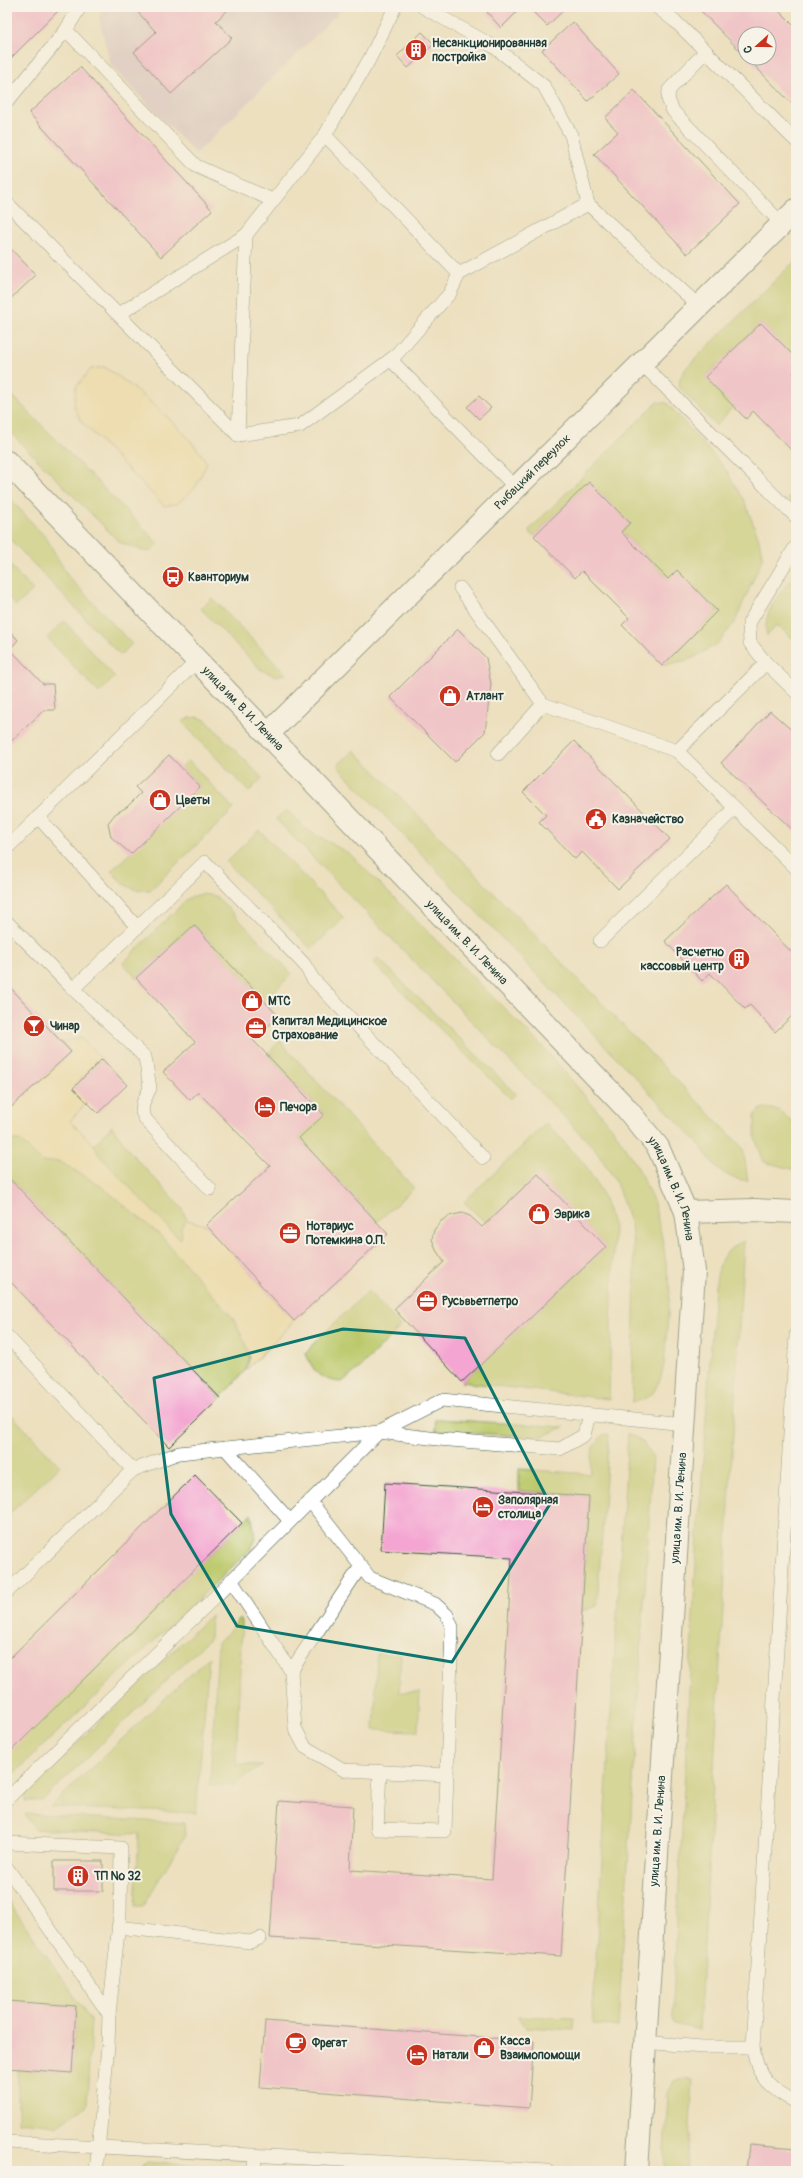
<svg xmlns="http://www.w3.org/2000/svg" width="803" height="2178" viewBox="0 0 803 2178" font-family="Pangolin,sans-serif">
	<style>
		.industrial { fill: #d2bdc7 }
		.green { fill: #bcc96b; stroke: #6e8350 }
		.sand { fill: #eeda9e; stroke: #868c69 }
		.building { fill: #f4a5d2 }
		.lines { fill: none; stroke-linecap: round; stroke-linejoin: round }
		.service-casing { stroke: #3e5549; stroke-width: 14 }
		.minor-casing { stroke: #3e5549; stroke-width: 24 }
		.secondary-casing { stroke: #3e5549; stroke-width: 24 }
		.service { stroke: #fff; stroke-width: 13 }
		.minor { stroke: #fff; stroke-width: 22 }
		.secondary { stroke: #fff; stroke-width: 22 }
		.marked { fill: none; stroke: #0f766e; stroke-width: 3; stroke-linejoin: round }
		.labels { text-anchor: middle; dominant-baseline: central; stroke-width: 4; stroke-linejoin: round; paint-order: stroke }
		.poi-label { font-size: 12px; font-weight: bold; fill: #1f3d34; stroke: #f7f3e8; text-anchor: start }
		.street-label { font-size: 12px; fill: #1f3d34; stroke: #f7f3e8 }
	</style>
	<rect width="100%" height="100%" fill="#f7f3e8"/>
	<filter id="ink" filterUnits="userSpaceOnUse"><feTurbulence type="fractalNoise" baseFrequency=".025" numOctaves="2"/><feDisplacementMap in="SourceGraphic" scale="8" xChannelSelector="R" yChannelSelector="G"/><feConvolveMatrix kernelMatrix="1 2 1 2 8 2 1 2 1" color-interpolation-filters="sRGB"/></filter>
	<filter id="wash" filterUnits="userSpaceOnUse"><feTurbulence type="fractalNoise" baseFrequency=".012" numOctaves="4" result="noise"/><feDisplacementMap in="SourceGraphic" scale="16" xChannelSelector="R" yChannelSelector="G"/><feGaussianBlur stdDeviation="0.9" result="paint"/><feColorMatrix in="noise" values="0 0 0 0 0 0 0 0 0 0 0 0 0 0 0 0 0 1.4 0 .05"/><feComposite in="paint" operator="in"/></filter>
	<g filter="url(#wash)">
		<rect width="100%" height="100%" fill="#ece0bf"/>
		<polygon class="industrial" points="103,7 344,7 196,154 111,66 99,18"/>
		<g class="green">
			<polygon points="796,260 796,358 761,323 705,377 734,406 716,426 679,387 680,378 686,368"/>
			<polygon points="7,390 159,544 152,551 144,551 119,542 7,429"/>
			<polygon points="657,402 667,403 726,470 744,500 758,536 763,557 735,622 717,644 691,659 662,666 717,611 677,571 668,579 622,532 630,523 589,482 534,536 528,531"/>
			<polygon points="796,491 796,507 788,499"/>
			<polygon points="7,495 47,539 68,576 132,644 120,655 7,536"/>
			<polygon points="7,562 33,590 16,606 7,596"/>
			<path d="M796,575v66l-19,-16 -10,11c-6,-23 13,-44 29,-61z"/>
			<polygon points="212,598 286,674 275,676 260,669 201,609"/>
			<polygon points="64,621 115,677 99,693 47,638"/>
			<polygon points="198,717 206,720 262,778 249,792 182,722 189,718"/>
			<path d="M354,750l389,398 5,33c-28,-3 -34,-17 -50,-38l-361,-377z"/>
			<path d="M188,760l46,49 -84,81c-21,1 -26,-5 -39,-19l89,-84 -19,-20z"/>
			<polygon points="287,810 307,830 350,854 543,1047 614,1130 638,1168 654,1203 663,1242 670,1291 664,1365 660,1380 653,1393 644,1399 632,1403 635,1269 631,1225 615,1180 596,1150 276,819"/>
			<polygon points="259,830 344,918 311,949 226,862"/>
			<polygon points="201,894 216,896 292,974 264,1001 194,925 136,978 123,963 188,898"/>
			<polygon points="378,958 516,1094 511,1099 373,963"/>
			<polygon points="280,1041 414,1188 377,1222 299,1138 324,1114 267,1054"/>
			<polygon points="763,1108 779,1110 796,1125 796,1170 764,1162 755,1138 755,1114"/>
			<polygon points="546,1123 583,1162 601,1191 614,1227 609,1399 462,1382 606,1247 538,1175 486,1223 464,1202"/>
			<polygon points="112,1126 131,1153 181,1207 187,1220 181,1227 182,1237 179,1239 98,1154 94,1145"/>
			<polygon points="10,1140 20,1140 42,1162 59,1161 101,1186 160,1235 233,1318 245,1342 250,1358 245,1371 220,1398 7,1176 7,1143"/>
			<path d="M744,1241l-45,789 -25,-6 -2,-5 23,-441 20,-292c6,-26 4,-33 29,-45z"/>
			<path d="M368,1291l33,35 -40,41 -19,15c-22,-2 -27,-8 -36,-28l7,-10z"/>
			<polygon points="7,1410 60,1466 7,1516"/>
			<polygon points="439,1419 564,1427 541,1437 436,1431 435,1420"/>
			<polygon points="628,1433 643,1442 653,1457 618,2027 592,2024"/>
			<polygon points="609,1434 597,1606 582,1611 589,1496 519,1491 519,1469 590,1474 593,1447 603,1435"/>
			<polygon points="251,1514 256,1539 250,1550 7,1780 7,1746 11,1750"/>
			<polygon points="211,1615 210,1638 42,1801 25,1801 26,1792"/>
			<polygon points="240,1619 242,1621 236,1764 262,1765 233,1785 210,1785 218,1643"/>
			<polygon points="377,1654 401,1655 399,1692 420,1692 418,1731 374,1730"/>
			<polygon points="209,1657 196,1813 50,1807"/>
			<polygon points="25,1814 184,1823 185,1836 143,1906 135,1906 139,1834 35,1829"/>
			<polygon points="7,1899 91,2020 87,2105 57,2126 18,2122 18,2069 72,2073 76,2006 7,2001"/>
			<polygon points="517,2016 575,2018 574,2030 525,2027"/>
			<polygon points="685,2078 693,2080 687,2171 664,2171 668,2094 673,2082"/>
			<polygon points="147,2162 229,2168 232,2171 137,2171"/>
		</g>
		<g class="sand">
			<path d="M104,367c32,20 84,64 103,96l-12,25 -18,16 -13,2 -83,-85 -7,-15 2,-19 15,-18z"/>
			<polygon points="81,1038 102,1059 73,1087 87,1102 70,1121 94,1145 98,1154 179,1239 182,1237 181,1227 187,1220 206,1225 294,1321 245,1371 250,1358 245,1342 233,1318 160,1235 101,1186 59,1161 42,1162 20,1140 10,1140 7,1143 7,1111 71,1052 62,1042"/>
		</g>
		<g id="blocks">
			<g class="building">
				<polygon points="14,7 62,7 7,62 7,14"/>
				<polygon points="135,7 231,7 216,21 232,38 171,94 134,52 156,32 134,8"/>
				<polygon points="492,7 522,7 501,28 487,12"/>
				<polygon points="528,7 567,7 547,26"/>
				<polygon points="697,7 775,7 796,28 796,108 747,58 769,58 769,34 745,34 745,56"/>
				<polygon points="573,22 619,74 588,101 542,50"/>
				<polygon points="422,32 434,44 408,68 397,56"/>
				<polygon points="80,67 212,210 161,257 29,113"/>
				<polygon points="634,90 740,204 687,254 594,154 618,132 605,118"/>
				<polygon points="7,245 36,275 7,302"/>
				<polygon points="761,323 796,358 796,369 793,373 796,376 796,455 753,411 746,419 705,377"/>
				<polygon points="479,396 491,408 479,419 467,407"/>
				<polygon points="589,482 630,523 621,532 668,579 677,570 717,611 662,666 622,625 629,618 582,571 575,578 534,536"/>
				<polygon points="7,628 18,640 10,649 43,684 53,684 55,710 44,710 7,745"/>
				<polygon points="458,629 486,658 491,684 485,732 455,762 390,697"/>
				<polygon points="770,711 796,734 796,833 721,763"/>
				<polygon points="574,741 670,839 618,889 582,852 575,859 539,822 546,815 523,792"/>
				<polygon points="169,755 200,787 131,854 111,837 108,823 115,814 127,807 141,793 135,787"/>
				<polygon points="726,884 796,957 796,961 793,964 796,967 796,1012 775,1032 750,1005 745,1009 710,973 702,981 665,941"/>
				<polygon points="194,925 279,1017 252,1039 324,1115 299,1138 388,1234 294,1321 206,1225 270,1166 198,1092 190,1100 163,1072 195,1042 136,978"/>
				<polygon points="7,984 71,1052 7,1111"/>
				<polygon points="102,1059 127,1085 98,1113 73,1088"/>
				<polygon points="538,1174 606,1247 462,1382 394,1309 444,1262 436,1250 432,1239 434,1230 441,1221 449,1216 462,1213 470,1216 482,1227"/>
				<polygon points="7,1176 220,1398 169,1447 7,1278"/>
				<polygon points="195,1475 242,1523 11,1751 7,1746 7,1661"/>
				<polygon points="385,1483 589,1496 561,1956 270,1938 279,1801 353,1806 350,1870 492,1879 512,1558 381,1550"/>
				<rect x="54" y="1861" width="49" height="30"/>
				<polygon points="7,2001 76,2006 72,2073 7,2068"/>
				<polygon points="265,2021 534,2041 529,2108 260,2087"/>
				<polygon points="749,2145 796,2149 796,2171 746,2171"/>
			</g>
		</g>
	</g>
	<g filter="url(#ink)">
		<use href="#blocks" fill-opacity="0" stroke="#3e5549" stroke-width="1"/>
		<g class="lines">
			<g class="service-casing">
				<g id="service">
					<polyline points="423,7 493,46 544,86 571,135 588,204"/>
					<polyline points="657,7 675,21 796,141"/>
					<polyline points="66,30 196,166 272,200"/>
					<polyline points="706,51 669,90 668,99 673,111 782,224"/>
					<polyline points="7,102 66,30 80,7"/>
					<polyline points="325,135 459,274"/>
					<polyline points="7,203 238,435 300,426 394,357 450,293 459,274 588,204 700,307"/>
					<polyline points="119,314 246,235 325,135 369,60 395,7"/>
					<polyline points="391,360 516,488"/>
					<polyline points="641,363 796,517"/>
					<polyline points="238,435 246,235"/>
					<polyline points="460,588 543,704 498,754"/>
					<polyline points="766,663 750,643 749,623 796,546"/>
					<polyline points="543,704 677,751 766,663 796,692"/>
					<polyline points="677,751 796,868"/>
					<polyline points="38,817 137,927"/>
					<polyline points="7,848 198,660"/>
					<polyline points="7,922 73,989 205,862 304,964 313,979 483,1158"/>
					<polyline points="600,941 735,808"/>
					<polyline points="73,989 145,1057 150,1088 143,1103 142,1112 146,1120 210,1189"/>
					<polyline points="7,1336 133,1470 7,1592"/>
					<polyline points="225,1448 290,1521"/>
					<polyline points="133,1470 179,1453 379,1432 442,1400 685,1424"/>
					<polyline points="231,1580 291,1671 295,1728 305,1747 344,1770 447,1775 452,1627 447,1615 435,1604 370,1578 310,1501"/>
					<polyline points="291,1671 361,1566"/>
					<polyline points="380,1771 377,1829 445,1831 447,1775"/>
					<polyline points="7,1799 218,1594 379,1432 438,1439 560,1449 584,1435 589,1415"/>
					<polyline points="7,1843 121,1848 120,1914 109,2014"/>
					<polyline points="7,1868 109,2014 108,2046 96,2171"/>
					<polyline points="118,1927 250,1942 260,1938"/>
					<polyline points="644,2042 702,2047 753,2047 796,1335"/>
					<path d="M753,2047c4,30 17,42 43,55"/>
					<polyline points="7,2142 548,2171"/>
					<polyline points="254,2171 255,2156"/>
				</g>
			</g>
			<g class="minor-casing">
				<g id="minor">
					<path id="s1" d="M269,733l527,-523"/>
					<polyline points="686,1212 754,1210 796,1212"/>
				</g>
			</g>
			<g class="secondary-casing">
				<g id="secondary">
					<path id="s2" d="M7,462l619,646 32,39 28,65 8,59 -57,900"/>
				</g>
			</g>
			<use href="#service" class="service"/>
			<use href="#minor" class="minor"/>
			<use href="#secondary" class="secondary"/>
		</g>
	</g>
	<path d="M0 0H803V2178H0ZM343,1329l122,9 85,166 -98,158 -215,-36 -66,-112 -17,-136z" fill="#ece0bf" fill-opacity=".55" fill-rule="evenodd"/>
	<path class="marked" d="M343,1329l122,9 85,166 -98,158 -215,-36 -66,-112 -17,-136z"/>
	<defs>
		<g id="building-disc" transform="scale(1.15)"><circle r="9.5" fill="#c8321e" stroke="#f7f3e8"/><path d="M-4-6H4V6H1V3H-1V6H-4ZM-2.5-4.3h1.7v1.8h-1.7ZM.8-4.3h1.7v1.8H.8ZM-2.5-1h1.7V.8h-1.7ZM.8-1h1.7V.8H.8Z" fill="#fff"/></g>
		<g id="bus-disc" transform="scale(1.15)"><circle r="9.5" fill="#c8321e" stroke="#f7f3e8"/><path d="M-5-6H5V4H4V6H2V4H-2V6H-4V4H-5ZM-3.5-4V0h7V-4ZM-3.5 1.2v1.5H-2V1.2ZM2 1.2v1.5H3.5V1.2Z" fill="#fff"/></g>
		<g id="shop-disc" transform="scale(1.15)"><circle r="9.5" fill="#c8321e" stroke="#f7f3e8"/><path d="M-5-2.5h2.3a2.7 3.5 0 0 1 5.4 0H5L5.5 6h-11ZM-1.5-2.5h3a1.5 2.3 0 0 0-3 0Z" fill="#fff"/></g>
		<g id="civic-disc" transform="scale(1.15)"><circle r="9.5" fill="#c8321e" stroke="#f7f3e8"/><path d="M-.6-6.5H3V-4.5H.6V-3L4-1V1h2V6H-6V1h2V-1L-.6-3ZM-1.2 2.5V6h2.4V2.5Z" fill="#fff"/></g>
		<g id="bar-disc" transform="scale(1.15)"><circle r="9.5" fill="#c8321e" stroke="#f7f3e8"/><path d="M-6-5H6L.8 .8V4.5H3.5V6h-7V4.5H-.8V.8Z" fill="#fff"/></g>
		<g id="office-disc" transform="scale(1.15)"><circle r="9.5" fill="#c8321e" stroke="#f7f3e8"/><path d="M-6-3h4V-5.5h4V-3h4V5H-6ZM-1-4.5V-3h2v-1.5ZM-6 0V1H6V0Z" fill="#fff"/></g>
		<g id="hotel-disc" transform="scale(1.15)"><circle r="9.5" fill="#c8321e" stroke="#f7f3e8"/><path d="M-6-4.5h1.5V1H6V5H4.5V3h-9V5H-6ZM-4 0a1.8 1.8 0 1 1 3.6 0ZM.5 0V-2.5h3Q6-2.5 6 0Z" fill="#fff"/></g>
		<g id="cafe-disc" transform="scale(1.15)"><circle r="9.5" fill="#c8321e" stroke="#f7f3e8"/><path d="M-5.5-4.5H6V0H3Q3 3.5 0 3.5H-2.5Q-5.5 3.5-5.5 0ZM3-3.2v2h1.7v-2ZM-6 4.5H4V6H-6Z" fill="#fff"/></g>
	</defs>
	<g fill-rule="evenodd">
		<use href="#building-disc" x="416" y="50"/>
		<use href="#bus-disc" x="173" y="577"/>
		<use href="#shop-disc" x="450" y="696"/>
		<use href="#shop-disc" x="160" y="800"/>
		<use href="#civic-disc" x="596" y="819"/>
		<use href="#building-disc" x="739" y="959"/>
		<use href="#shop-disc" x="252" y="1001"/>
		<use href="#bar-disc" x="34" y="1026"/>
		<use href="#office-disc" x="256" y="1028"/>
		<use href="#hotel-disc" x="265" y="1107"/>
		<use href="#shop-disc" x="539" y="1214"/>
		<use href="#office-disc" x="290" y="1233"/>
		<use href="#office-disc" x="427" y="1301"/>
		<use href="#hotel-disc" x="483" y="1507"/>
		<use href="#building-disc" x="78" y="1876"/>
		<use href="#cafe-disc" x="296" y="2043"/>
		<use href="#shop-disc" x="484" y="2048"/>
		<use href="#hotel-disc" x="417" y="2055"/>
	</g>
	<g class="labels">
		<g class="poi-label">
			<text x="432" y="43">Несанкционированная<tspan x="432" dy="14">постройка</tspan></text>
			<text x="188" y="577">Кванториум</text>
			<text x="466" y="696">Атлант</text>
			<text x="176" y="800">Цветы</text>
			<text x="612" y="819">Казначейство</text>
			<text x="724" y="952" text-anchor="end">Расчетно<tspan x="724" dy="14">кассовый центр</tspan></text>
			<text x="268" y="1001">МТС</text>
			<text x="272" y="1021">Капитал Медицинское<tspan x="272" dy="14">Страхование</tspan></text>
			<text x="50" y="1026">Чинар</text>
			<text x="280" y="1107">Печора</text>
			<text x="554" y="1214">Эврика</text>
			<text x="306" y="1226">Нотариус<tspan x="306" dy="14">Потемкина О.П.</tspan></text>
			<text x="442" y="1301">Русьвьетпетро</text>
			<text x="498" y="1500">Заполярная<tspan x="498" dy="14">столица</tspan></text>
			<text x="94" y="1876">ТП № 32</text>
			<text x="500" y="2041">Касса<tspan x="500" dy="14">Взаимопомощи</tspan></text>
			<text x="312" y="2043">Фрегат</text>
			<text x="432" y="2055">Натали</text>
		</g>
		<g class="street-label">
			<text stroke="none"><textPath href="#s1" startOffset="371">Рыбацкий переулок</textPath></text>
			<text stroke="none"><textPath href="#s2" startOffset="341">улица им. В. И. Ленина</textPath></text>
			<text stroke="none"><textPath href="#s2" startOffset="665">улица им. В. И. Ленина</textPath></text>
			<text stroke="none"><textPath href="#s2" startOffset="989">улица им. В. И. Ленина</textPath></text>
			<text transform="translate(679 1508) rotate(-86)">улица им. В. И. Ленина</text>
			<text transform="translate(658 1831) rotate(-86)">улица им. В. И. Ленина</text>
		</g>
	</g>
	<rect width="803" height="2178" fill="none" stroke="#f7f3e8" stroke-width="24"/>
	<g transform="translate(757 46) rotate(249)"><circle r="19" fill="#f7f3e8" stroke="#a1aaa0"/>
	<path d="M0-3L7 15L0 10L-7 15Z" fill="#c8321e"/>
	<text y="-6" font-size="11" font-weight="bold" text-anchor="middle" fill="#1f3d34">С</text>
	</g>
</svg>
